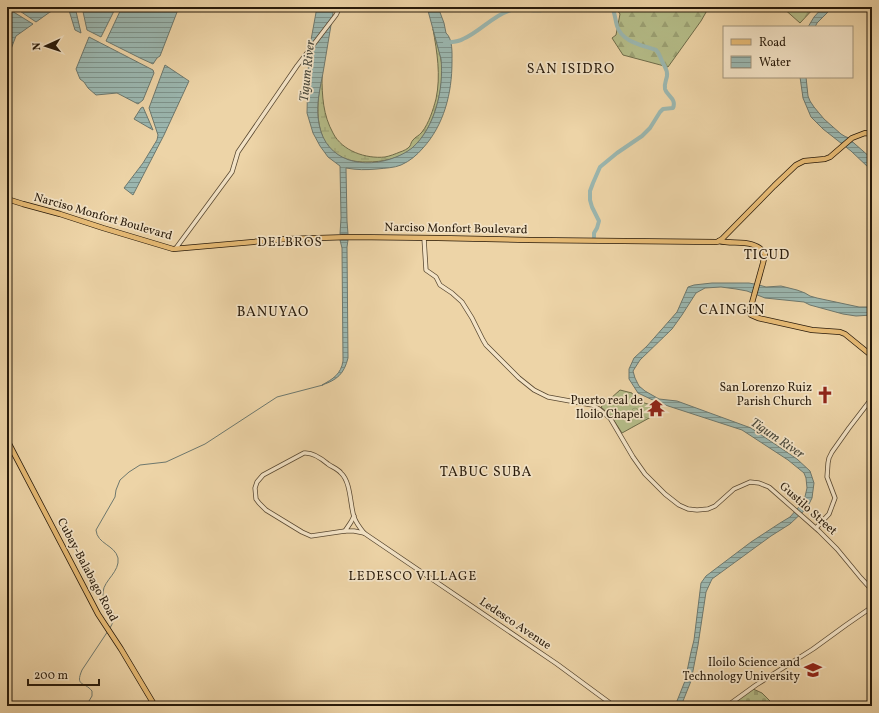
<svg xmlns="http://www.w3.org/2000/svg" width="879" height="713" viewBox="0 0 879 713" font-family="Vollkorn,serif">
	<style>
		.forest { fill: url(#forest-firs); stroke: #6e6c4a }
		.wetland { fill: url(#wetland-marsh); stroke: #6e6c4a }
		.cemetery { fill: url(#cemetery-stones); stroke: #6e6c4a }
		.park { fill: url(#park-crowns); stroke: #6e6c4a }
		.water { fill: url(#water-rules); stroke: #6d786e }
		.lines { fill: none; stroke-linecap: round; stroke-linejoin: round }
		.stream { stroke: #6d786e; stroke-width: 1 }
		.river { stroke: #9bb7b0; stroke-width: 4 }
		.minor-casing { stroke: #594831; stroke-width: 5 }
		.major-casing { stroke: #281a0a; stroke-width: 6 }
		.minor { stroke: #f3e3c6; stroke-width: 3.5 }
		.major { stroke: #e6ba74; stroke-width: 4.5 }
		.labels { text-anchor: middle; dominant-baseline: central; stroke-width: 3.5; stroke-linejoin: round; paint-order: stroke }
		.street-label { font-size: 12px; fill: #281a0a; stroke: #f3e3c6 }
		.poi-label { font-size: 12px; fill: #281a0a; stroke: #f3e3c6; text-anchor: end }
		.water-label { font-size: 13px; font-style: italic; fill: #4a493c; stroke: #f3e3c6 }
		.neighbourhood-label { font-size: 13px; letter-spacing: 1px; fill: #281a0a; stroke: #f3e3c6 }
		.quarter-label { font-size: 14px; letter-spacing: 1px; fill: #281a0a; stroke: #f3e3c6 }
	</style>
	<defs>
		<pattern id="forest-firs" width="22" height="20" patternUnits="userSpaceOnUse"><rect width="22" height="20" fill="#b5bd89"/><path d="M5 1l3.5 6h-7zM16 11l3.5 6h-7z" fill="#9ca275"/></pattern>
		<pattern id="wetland-marsh" width="20" height="14" patternUnits="userSpaceOnUse"><rect width="20" height="14" fill="#b5bd89"/><path d="M1 5h8M5 5V1M11 12h8M15 12V8" fill="none" stroke="#9ca275"/></pattern>
		<pattern id="cemetery-stones" width="16" height="16" patternUnits="userSpaceOnUse"><rect width="16" height="16" fill="#b5bd89"/><path d="M2 7V4a2 2 0 0 1 4 0v3zM10 15v-3a2 2 0 0 1 4 0v3z" fill="#9ca275"/></pattern>
		<pattern id="park-crowns" width="20" height="18" patternUnits="userSpaceOnUse"><rect width="20" height="18" fill="#b5bd89"/><path d="M2 6a3 3 0 1 1 6 0M12 15a3 3 0 1 1 6 0" fill="none" stroke="#9ca275"/></pattern>
		<pattern id="water-rules" width="6" height="5" patternUnits="userSpaceOnUse"><rect width="6" height="5" fill="#9bb7b0"/><path d="M0 2.5h6" fill="none" stroke="#7e948d"/></pattern>
	</defs>
	<rect width="100%" height="100%" fill="#edd4a7"/>
	<filter id="stains"><feTurbulence type="fractalNoise" baseFrequency=".005" numOctaves="4"/><feColorMatrix values="0 0 0 0 .2 0 0 0 0 .09 0 0 0 0 .02 0 0 0 .5 -.17"/></filter>
	<radialGradient id="worn" r=".72"><stop offset=".6" stop-color="#630" stop-opacity="0"/><stop offset="1" stop-color="#630" stop-opacity=".3"/></radialGradient>
	<g class="forest">
		<polygon points="615,7 709,7 701,21 668,67 623,55 612,38 616,35 620,14"/>
		<polygon points="782,7 815,7 800,23"/>
	</g>
	<path class="wetland" d="M433,29c3,12 8,25 9,38 1,27 -10,67 -32,83 -12,9 -28,12 -43,12 -52,1 -54,-47 -45,-86 0,20 1,39 11,57 9,18 33,26 52,24 5,-1 10,-3 15,-5 3,-1 8,-3 10,-6 1,-2 1,-4 3,-6 2,-3 6,-4 9,-8 7,-9 11,-22 14,-33 5,-24 1,-47 -3,-70z"/>
	<polygon class="cemetery" points="751,688 762,693 775,706 740,706 734,701"/>
	<polygon class="park" points="620,390 632,393 635,400 654,406 651,417 622,433 611,416 601,407"/>
	<g class="water">
		<polygon points="14,7 64,7 50,12 36,22"/>
		<polygon points="68,7 75,7 81,33 75,30"/>
		<polygon points="82,7 116,7 101,37 87,30"/>
		<polygon points="122,7 179,7 160,56 157,58 153,64 140,58 106,41"/>
		<path d="M317,7h17c-3,20 -7,40 -10,60 -3,19 -9,37 -5,57 7,38 45,46 77,33 5,-2 11,-5 16,-9 23,-20 32,-59 29,-89l-14,-52h11l6,16 2,10c7,6 6,21 6,29 0,31 -8,63 -29,86 -6,7 -13,13 -22,17 -7,3 -16,3 -24,4 -11,1 -20,1 -31,-1l1,53 1,13h-8l1,-16 -1,-52 -12,-9 -8,-11 -7,-13 -6,-20 1,-42 3,-31z"/>
		<polygon points="823,7 833,7 817,23 815,27 808,27 814,17"/>
		<polygon points="7,8 33,24 16,36 11,49 7,47"/>
		<polygon points="89,37 153,70 154,73 143,100 138,104 117,93 96,95 88,88 84,82 80,79 76,69"/>
		<polygon points="165,65 189,81 164,135 133,195 124,188 143,163 157,140 158,135 149,108"/>
		<polygon points="800,77 806,77 808,96 810,101 814,107 824,119 841,134 846,137 847,137 871,158 872,160 872,172 869,168 851,151 823,129 811,117 803,98"/>
		<polygon points="143,107 153,130 134,119 141,108"/>
		<path d="M340,240h8l-1,7 1,111c-4,16 -11,22 -26,27 11,-6 19,-11 21,-24l-1,-113z"/>
		<polygon points="712,283 749,283 759,285 766,287 781,286 797,290 805,293 810,296 817,298 859,307 872,307 872,315 856,316 843,314 810,305 804,302 765,298 747,291 736,289 721,287 705,288 696,293 682,315 672,329 640,360 633,371 635,378 639,386 645,391 659,399 677,401 751,428 797,459 810,471 814,483 812,498 807,508 790,524 771,536 712,579 706,592 698,645 691,681 681,706 675,706 685,681 691,652 694,640 701,583 706,576 751,542 780,523 790,517 804,501 807,488 806,478 804,473 788,460 742,430 659,403 638,393 629,379 629,369 634,358 647,346 677,312 688,287 694,285"/>
	</g>
	<g class="lines">
		<g class="stream">
			<path d="M110,628c12,-20 -8,-20 -7,-36 1,-12 17,-20 15,-34 -3,-13 -21,-14 -22,-28l19,-33 1,-7 4,-10 9,-8 11,-7 26,-3 39,-18 72,-47 46,-12"/>
			<path d="M86,706l6,-10v-5c-8,-10 -17,-4 -10,-21l26,-39"/>
		</g>
		<g class="river">
			<path d="M445,43c6,-1 13,-1 18,-4 17,-7 30,-24 48,-29 12,-3 30,4 40,-3"/>
			<path d="M594,237v-4l3,-5 2,-7 -7,-14 -2,-7v-9l3,-8 7,-16 17,-14 25,-17 8,-8 10,-16 3,-3 10,-1c4,-9 -6,-12 -8,-19 -1,-5 1,-8 2,-13 1,-7 -3,-9 -5,-15 -2,-4 -2,-7 -6,-11 -14,-5 -34,-8 -39,-24 -2,-7 -2,-13 -5,-19"/>
		</g>
		<g class="minor-casing">
			<g id="minor">
				<polyline points="424,238 426,270 436,277 440,285 452,293 462,302 472,318 483,340 486,345 519,378 534,390 548,397 592,405 599,409 610,418 633,457 645,474 665,494 679,505 688,509 697,510 708,509 715,506 734,489 741,486 750,482 759,483 769,487 819,531 837,549 861,578 872,590"/>
				<polyline points="176,248 232,172 238,152 297,66 336,15 340,7"/>
				<polyline points="354,516 351,522 345,531 354,531 364,533"/>
				<polyline points="816,528 829,514 835,498 827,477 828,463 829,458 832,452 849,428 872,398"/>
				<path d="M345,531l-34,5 -9,-4 -36,-22 -7,-7 -3,-4 -1,-11 2,-6 6,-7 41,-22c9,-1 17,5 24,11 4,3 10,5 13,9 10,9 9,32 13,44 2,6 6,11 10,16l193,131 57,42"/>
				<polyline points="727,706 756,685 813,649 846,625 872,607"/>
			</g>
		</g>
		<g class="major-casing">
			<g id="major">
				<polyline points="7,199 23,204 60,214 103,228 173,249 286,239 350,237 438,238 530,240 717,242 722,239 774,186 796,165 804,161 825,159 830,157 852,138 865,133 872,134"/>
				<path d="M719,241c15,4 36,-3 46,13l-2,9 -13,47v3l1,2 7,3 54,12 28,2 5,2 27,22"/>
				<polyline points="7,440 98,614 121,649 155,706"/>
			</g>
		</g>
		<use href="#minor" class="minor"/>
		<use href="#major" class="major"/>
	</g>
	<defs>
		<g id="church-bare" transform="scale(1.38)"><path d="M-1.2-6h2.4v3.5h3.3v2.4h-3.3V6h-2.4V-.1h-3.3v-2.4h3.3Z" fill="#8f2418" stroke="#f3e3c6" stroke-width="2.5" paint-order="stroke"/></g>
		<g id="temple-bare" transform="scale(1.38)"><path d="M0-6L5-2H3V0L6.5 2.5H4V6H1.5V3h-3V6H-4V2.5H-6.5L-3 0V-2H-5Z" fill="#8f2418" stroke="#f3e3c6" stroke-width="2.5" paint-order="stroke"/></g>
		<g id="university-bare" transform="scale(1.38)"><path d="M0-5L7-2L0 1L-7-2ZM-4 1L0 2.5L4 1V4Q0 6-4 4Z" fill="#8f2418" stroke="#f3e3c6" stroke-width="2.5" paint-order="stroke"/></g>
	</defs>
	<g fill-rule="evenodd">
		<use href="#church-bare" x="825" y="395"/>
		<use href="#temple-bare" x="656" y="408"/>
		<use href="#university-bare" x="813" y="670"/>
	</g>
	<g class="labels">
		<g class="street-label">
			<text transform="translate(103 217) rotate(16)">Narciso Monfort Boulevard</text>
			<text transform="translate(456 229) rotate(1)">Narciso Monfort Boulevard</text>
			<text transform="translate(808 509) rotate(42)">Gustilo Street</text>
			<text transform="translate(87 570) rotate(62)">Cubay-Balabago Road</text>
			<text transform="translate(515 624) rotate(34)">Ledesco Avenue</text>
		</g>
		<g class="poi-label">
			<text x="812" y="388">San Lorenzo Ruiz<tspan x="812" dy="14">Parish Church</tspan></text>
			<text x="643" y="401">Puerto real de<tspan x="643" dy="14">Iloilo Chapel</tspan></text>
			<text x="800" y="663">Iloilo Science and<tspan x="800" dy="14">Technology University</tspan></text>
		</g>
		<g class="water-label">
			<text transform="translate(308 71) rotate(-84)">Tigum River</text>
			<text transform="translate(777 439) rotate(34)">Tigum River</text>
		</g>
		<g class="neighbourhood-label">
			<text x="290" y="243">DELBROS</text>
			<text x="413" y="577">LEDESCO VILLAGE</text>
		</g>
		<g class="quarter-label">
			<text x="571" y="69">SAN ISIDRO</text>
			<text x="767" y="255">TICUD</text>
			<text x="732" y="310">CAINGIN</text>
			<text x="273" y="312">BANUYAO</text>
			<text x="486" y="472">TABUC SUBA</text>
		</g>
	</g>
	<rect width="879" height="713" fill="none" stroke="#edd4a7" stroke-width="24"/>
	<rect x="8" y="8" width="863" height="697" fill="none" stroke="#281a0a" stroke-width="2"/>
	<rect x="12" y="12" width="855" height="689" fill="none" stroke="#281a0a"/>
	<rect x="723" y="26" width="130" height="52" fill="#f3e3c6" stroke="#a2937b"/>
	<rect x="731" y="39" width="20" height="6" fill="#e6ba74" stroke="#a2937b"/>
	<text x="759" y="46" font-size="12" fill="#281a0a">Road</text>
	<rect x="731" y="56" width="20" height="12" fill="url(#water-rules)" stroke="#a2937b"/>
	<text x="759" y="66" font-size="12" fill="#281a0a">Water</text>
	<g transform="translate(46 46) rotate(267)" stroke="#f3e3c6" stroke-width="3" paint-order="stroke">
	<path d="M0-3L7 15L0 10L-7 15Z" fill="#281a0a"/>
	<text y="-6" font-size="11" font-weight="bold" text-anchor="middle" fill="#281a0a">N</text>
	</g>
	<path d="M28 679v6h71v-6" fill="none" stroke="#281a0a" stroke-width="2"/>
	<text x="34" y="679" font-size="12" fill="#281a0a" stroke="#f3e3c6" stroke-width="3" paint-order="stroke">200 m</text>
	<rect width="100%" height="100%" filter="url(#stains)"/>
	<rect width="100%" height="100%" fill="url(#worn)"/>
</svg>
